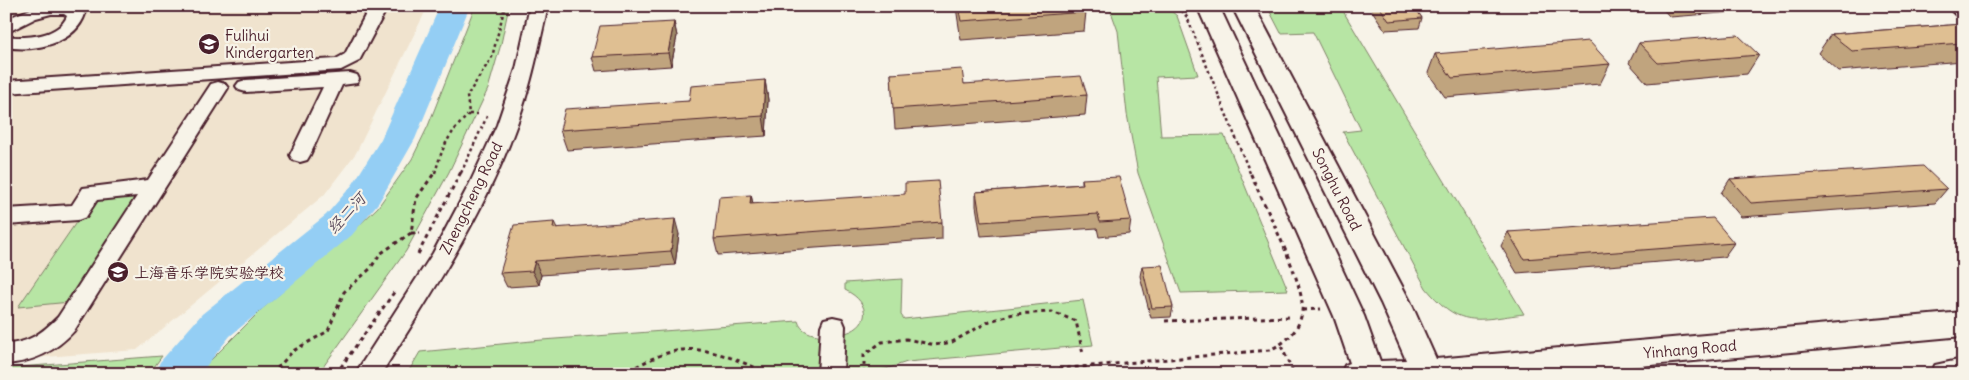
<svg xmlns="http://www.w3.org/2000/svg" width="1969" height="380" viewBox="0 0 1969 380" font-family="Delius,'LXGW WenKai TC',sans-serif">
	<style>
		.built { fill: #f0e3ce }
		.green { fill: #b7e5a4; stroke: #808268 }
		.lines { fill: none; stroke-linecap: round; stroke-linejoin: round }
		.river { fill: #94cef4; fill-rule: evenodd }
		.minor-casing { stroke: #4a1f2b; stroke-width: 4 }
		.major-casing { stroke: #4a1f2b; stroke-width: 4 }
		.path-far1 { stroke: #4a1f2b; stroke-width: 2.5; stroke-dasharray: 3 3; stroke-linecap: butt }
		.path { stroke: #4a1f2b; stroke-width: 3; stroke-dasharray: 4 4; stroke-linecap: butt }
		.minor { fill: #f7f3e8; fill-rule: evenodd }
		.major { fill: #f7f3e8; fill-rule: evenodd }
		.wall { fill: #c0a47e; stroke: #4a1f2b }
		.shaded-wall { fill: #9c8666; stroke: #4a1f2b }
		.building { fill: #dfbf92; stroke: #4a1f2b }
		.labels { text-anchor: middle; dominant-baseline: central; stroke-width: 4.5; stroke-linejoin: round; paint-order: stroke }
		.poi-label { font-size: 15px; fill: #4a1f2b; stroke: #f7f3e8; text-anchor: start }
		.street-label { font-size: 15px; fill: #4a1f2b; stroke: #f7f3e8 }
		.water-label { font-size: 16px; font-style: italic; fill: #5c4b5d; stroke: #f7f3e8 }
	</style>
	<rect width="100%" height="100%" fill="#f7f3e8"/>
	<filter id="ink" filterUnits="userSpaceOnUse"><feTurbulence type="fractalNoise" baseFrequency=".02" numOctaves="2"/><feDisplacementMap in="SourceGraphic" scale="10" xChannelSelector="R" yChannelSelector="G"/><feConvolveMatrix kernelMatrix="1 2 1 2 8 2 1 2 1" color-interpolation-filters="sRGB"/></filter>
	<g filter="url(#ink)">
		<polygon class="built" points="6,6 428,6 356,153 324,195 137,350 6,360"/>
		<g class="green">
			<polygon points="475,6 509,6 501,44 488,89 449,172 406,251 318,374 197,374 263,308 351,233 378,207 412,159 428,126"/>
			<polygon points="1109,6 1165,6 1177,16 1198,75 1156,77 1161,136 1224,135 1288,290 1181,293 1138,173 1127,114 1118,31"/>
			<path d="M1267,6h73l184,308c-48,6 -64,15 -98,-26l-83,-156 18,-2 -48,-98 -32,1z"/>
			<polygon points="142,191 70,302 18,307 95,195"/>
			<path d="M902,279l-1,36 3,4 179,-19 10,45 -186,17 -36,12h-19l-10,-7 -1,-33c29,-5 32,-31 4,-44v-7z"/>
			<path d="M798,321c3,11 14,13 24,15l-4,34 -4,4h-407l13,-22 122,-12z"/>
			<polygon points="162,356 149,374 6,374 6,368"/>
		</g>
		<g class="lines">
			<polygon class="river" points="440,6 470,6 415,139 379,202 352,235 230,336 200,374 154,374 160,362 202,314 326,215 353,184 381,139"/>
			<g class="minor-casing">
				<g id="minor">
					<path d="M38,6h37l10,8c-10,30 -51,38 -79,33v-11c19,3 53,1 61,-20l-3,-2h-13l-15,4 -30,15v-14z"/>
					<polygon points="370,6 388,6 359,61 341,70 6,93 6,81 336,59 345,54"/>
					<path d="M530,6h18c-9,40 -17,80 -31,118 -32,90 -86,170 -136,250h-26l78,-121 37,-70 27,-58 19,-56z"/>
					<polygon points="1947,6 1963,6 1963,17 1957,16"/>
					<polygon points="350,73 357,75 359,79 357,83 342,85 310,155 307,160 300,162 293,160 290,155 323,87 246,92 239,90 236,86 239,82 246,80"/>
					<path d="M218,82l7,2 3,4 -154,243c-18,20 -40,31 -68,33v-20c23,-1 36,-11 52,-27l79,-121 -40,4 -11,17 -8,3 -72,5v-16l66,-4 11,-17 65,-8 63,-96z"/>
					<polygon points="833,317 842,319 845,326 843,374 818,374 821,326 824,319"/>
				</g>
			</g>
			<g class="major-casing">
				<g id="major">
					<polygon points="1197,6 1219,6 1364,316 1380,361 1406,360 1381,303 1232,6 1254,6 1411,303 1436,359 1963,312 1963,336 1554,374 1341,374 1345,365 1350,363 1334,316"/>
					<polygon points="1963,359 1963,374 1931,374 1935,365"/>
				</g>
			</g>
			<g class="path-far1">
				<polyline points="1177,6 1187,17 1250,173"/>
				<polyline points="469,114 481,114"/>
				<path d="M435,173c8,-28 13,-38 34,-59l-2,-18 25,-39 13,-51"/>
				<polyline points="461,173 488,114"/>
			</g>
			<g class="path">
				<polyline points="411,233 420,233"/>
				<polyline points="418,254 461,172"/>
				<polyline points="1303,310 1321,309"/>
				<polyline points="1165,321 1290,317"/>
				<polyline points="1281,346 1294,374"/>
				<polyline points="272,374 293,351 328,331 344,292 370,269 380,254 411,233 416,199 435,172"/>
				<polyline points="336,374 395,291"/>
				<path d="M622,374c16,-8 32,-18 49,-22 34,-9 68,9 99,22"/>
				<polyline points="864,374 864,355 882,342 906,339 935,345 952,342 990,321 1013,314 1052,312 1076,321 1083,354"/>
				<path d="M1003,374l266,-24c17,-7 31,-20 33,-39 4,-28 -40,-109 -52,-139"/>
			</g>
			<use href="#minor" class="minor"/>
			<use href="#major" class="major"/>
		</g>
		<g class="wall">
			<polygon points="956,6 1084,6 1086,12 1084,31 961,40 957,14"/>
			<polygon points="1369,6 1414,6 1422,18 1419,28 1385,30"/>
			<polygon points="1660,6 1762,6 1760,10 1670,17"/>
			<polygon points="674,22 677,36 671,66 596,71 592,57"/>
			<polygon points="1963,24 1963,61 1838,71 1818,53 1831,34"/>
			<polygon points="1639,43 1759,55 1747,74 1647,83 1629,63"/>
			<polygon points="1435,54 1610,64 1600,84 1445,97 1428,73"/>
			<polygon points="891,74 964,84 1087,95 1085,115 895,129"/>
			<polygon points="765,80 768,100 766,136 567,150 560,130 689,101"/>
			<polygon points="1082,179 1131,220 1129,234 1099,237 1097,228 981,236 976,206 976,192 1082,184"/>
			<polygon points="1730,179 1947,189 1935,203 1741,217 1721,193"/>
			<polygon points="751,195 753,204 942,222 942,239 718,255 714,239"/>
			<polygon points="554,222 557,228 679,234 675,265 541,275 539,285 507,287 500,273"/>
			<polygon points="1508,232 1734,243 1724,257 1517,273 1501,246"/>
			<polygon points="1142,266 1173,307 1171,317 1151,318 1140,276"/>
		</g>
		<g class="shaded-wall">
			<polygon points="674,22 677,36 671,66 668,53"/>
			<polygon points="765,80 768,100 766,136 763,116"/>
			<polygon points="751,195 755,212 750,204"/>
			<polygon points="675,219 679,234 675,265 671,251"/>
			<polygon points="535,261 541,275 539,285 532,271"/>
		</g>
		<g class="building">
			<polygon points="958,6 1084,6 1086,12 961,21"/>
			<polygon points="1379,6 1414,6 1422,18 1389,21"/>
			<polygon points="674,22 668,53 592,57 600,26"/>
			<polygon points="1963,24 1963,43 1852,51 1831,34"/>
			<polygon points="1738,35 1759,55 1658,63 1639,43"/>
			<polygon points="1589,41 1610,64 1452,78 1435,54"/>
			<polygon points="962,69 964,84 1081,76 1087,95 893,109 891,74"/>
			<polygon points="765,80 763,116 560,130 565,109 689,101 691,86"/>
			<polygon points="1923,166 1947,189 1751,203 1730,179"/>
			<polygon points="1119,177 1131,220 1100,222 1098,214 981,222 976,192 1083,184 1082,179"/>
			<polygon points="938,181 942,222 714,239 719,197 751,195 750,204 905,194 905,183"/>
			<polygon points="1713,218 1734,243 1524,259 1508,232"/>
			<polygon points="675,219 671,251 535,261 532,271 500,273 514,225 554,222 553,228"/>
			<polygon points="1162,265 1173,307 1152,308 1142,266"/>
		</g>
	</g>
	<defs>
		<g id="school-disc" transform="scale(1.125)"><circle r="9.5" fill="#4a1f2b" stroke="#f7f3e8"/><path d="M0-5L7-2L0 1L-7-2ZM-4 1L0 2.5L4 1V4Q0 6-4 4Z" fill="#fff"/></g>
	</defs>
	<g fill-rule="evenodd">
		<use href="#school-disc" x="209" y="44"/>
		<use href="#school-disc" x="118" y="272"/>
	</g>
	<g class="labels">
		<g class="poi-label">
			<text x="225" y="35">Fulihui<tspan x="225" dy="17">Kindergarten</tspan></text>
			<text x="134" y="272">上海音乐学院实验学校</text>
		</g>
		<g class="street-label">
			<text transform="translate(1337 189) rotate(63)">Songhu Road</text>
			<text transform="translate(471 198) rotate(-64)">Zhengcheng Road</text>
			<text transform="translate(1690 349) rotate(-5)">Yinhang Road</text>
		</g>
		<g class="water-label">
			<text transform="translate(346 213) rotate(-47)">经二河</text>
		</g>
	</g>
	<rect width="1969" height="380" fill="none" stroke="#f7f3e8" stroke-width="25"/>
	<rect x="12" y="12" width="1944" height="355" fill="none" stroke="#4a1f2b" stroke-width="2" filter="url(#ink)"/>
</svg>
